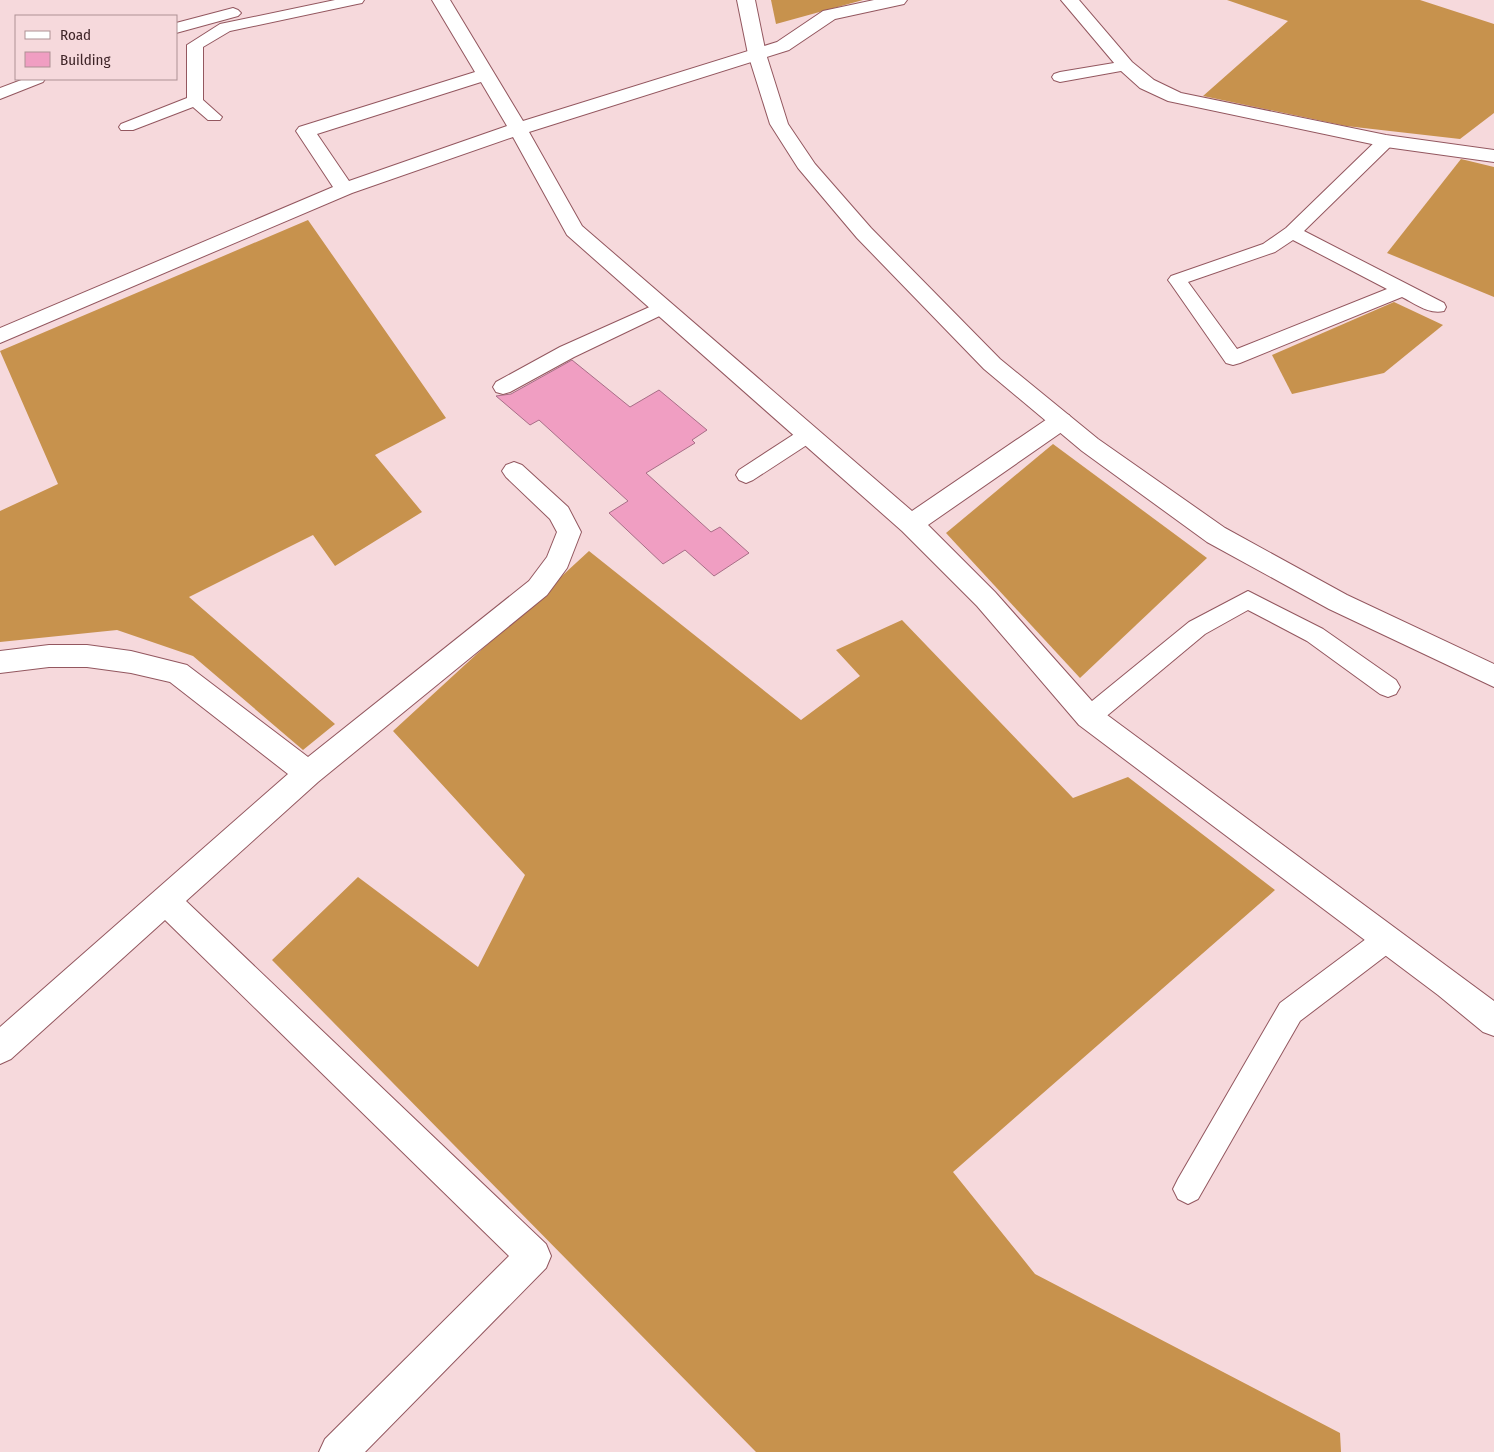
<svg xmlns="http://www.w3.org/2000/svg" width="1494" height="1452" viewBox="0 0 1494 1452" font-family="'Fira Sans Condensed',sans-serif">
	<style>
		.forest { fill: #c7924d }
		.building { fill: #f09ec2; stroke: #a86e87 }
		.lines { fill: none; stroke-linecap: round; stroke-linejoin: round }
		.service-casing { stroke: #93575f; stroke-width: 2 }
		.minor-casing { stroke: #93575f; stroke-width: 2 }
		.tertiary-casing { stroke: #93575f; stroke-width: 2 }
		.service { fill: #fff; fill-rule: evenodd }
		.minor { fill: #fff; fill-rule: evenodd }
		.tertiary { fill: #fff; fill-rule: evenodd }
	</style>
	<rect width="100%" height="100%" fill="#f6d9dc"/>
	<g class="forest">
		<polygon points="771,0 863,0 776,24"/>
		<polygon points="1227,0 1420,0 1494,24 1494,113 1460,139 1346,126 1203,96 1288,21"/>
		<polygon points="1461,159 1494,167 1494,297 1387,253"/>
		<polygon points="308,220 446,418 375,455 422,512 335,566 313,535 189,597 335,724 303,750 193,656 117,630 0,642 0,511 58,484 0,351"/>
		<polygon points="1394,302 1443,325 1384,373 1292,394 1272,355"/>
		<polygon points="1053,444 1207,558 1080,678 946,533"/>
		<polygon points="589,551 801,720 860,676 836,650 902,620 1073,798 1128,777 1275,890 953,1172 1035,1274 1340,1433 1341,1452 756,1452 272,960 358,877 478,967 525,875 393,731"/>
	</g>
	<polygon class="building" points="572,360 630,407 659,390 707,430 692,440 695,443 646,473 711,532 720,527 749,553 714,576 685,550 663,564 609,513 628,501 539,420 530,425 496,396 511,394"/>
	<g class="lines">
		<g class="service-casing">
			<g id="service">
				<polygon points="335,0 364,0 362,3 357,4 230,31 203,47 203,100 222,117 220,120 208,120 193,107 133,130 121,130 119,127 121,124 187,98 187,45 220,24"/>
				<polygon points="233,8 238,10 241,13 238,16 176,33 176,23"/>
				<polygon points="1126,61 1132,63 1134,66 1132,69 1060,82 1054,80 1052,77 1054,74 1060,72"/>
				<polygon points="24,79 45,79 43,82 0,99 0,88"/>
				<path d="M1386,136l6,1 2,4 -2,4 -88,86 140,72 2,4 -2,4c-15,4 -30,-8 -42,-14l-162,66 -7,2 -7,-2 -55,-79 -3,-4 3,-4 92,-32 23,-16 94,-91zM1293,240l94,49 -150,60 -49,-67 87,-30z"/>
				<polygon points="663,301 670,303 672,307 670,311 574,357 510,392 503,394 496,392 493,387 496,382 560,347"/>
				<polygon points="809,427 816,429 819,434 816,439 753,480 746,483 739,480 736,475 739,470 802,429"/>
				<polygon points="1248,591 1323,629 1396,680 1400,687 1396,694 1388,697 1380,694 1307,641 1248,610 1205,634 1097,724 1089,727 1081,724 1077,717 1081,710 1189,622"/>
				<polygon points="1387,927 1396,930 1400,939 1396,948 1300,1021 1198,1199 1188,1204 1178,1199 1173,1189 1178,1179 1280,1003 1378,930"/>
			</g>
		</g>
		<g class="minor-casing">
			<g id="minor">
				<path d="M432,0h18l73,121 254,-79 46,-31 51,-11h33l-3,4 -69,15 -46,31 -260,82 53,94 330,285 141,-96 8,-2 8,2 4,6 -4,6 -141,98 67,67 104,117 395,292v35l-11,-4 -45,-37 -359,-270 -102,-119 -75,-75 -335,-296 -54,-98 -161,56 -352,150v-15l333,-141 -37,-56 3,-4 176,-55zM481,82l26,44 -158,55 -32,-47z"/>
				<polygon points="1061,0 1079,0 1132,62 1154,80 1181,93 1386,135 1494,150 1494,162 1386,147 1168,101 1140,88 1120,70"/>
				<polygon points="514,462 522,465 568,507 581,532 567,568 547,595 318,782 186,901 546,1244 551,1256 546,1268 365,1452 319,1452 325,1439 509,1256 165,920 11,1059 0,1064 0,1027 288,774 170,682 131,673 87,667 49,667 0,673 0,651 49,645 87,645 131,651 187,665 308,757 529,581 547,557 557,532 550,519 506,477 502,471 506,465"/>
			</g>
		</g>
		<g class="tertiary-casing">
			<polygon id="tertiary" points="737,0 755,0 766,54 788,124 815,164 871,228 1000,359 1098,439 1225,528 1347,595 1494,664 1494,687 1329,609 1207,542 1082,451 984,369 857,238 798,168 770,124 748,54"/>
		</g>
		<use href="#service" class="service"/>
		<use href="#minor" class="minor"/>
		<use href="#tertiary" class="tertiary"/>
	</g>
	<rect x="15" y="15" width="162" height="65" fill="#f6d9dc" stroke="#ad9194"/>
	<rect x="25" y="31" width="25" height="8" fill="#ffffff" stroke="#ad9194"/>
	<text x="60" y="40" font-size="15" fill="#3f2528">Road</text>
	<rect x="25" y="52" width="25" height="15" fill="#f09ec2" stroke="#ad9194"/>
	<text x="60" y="65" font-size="15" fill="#3f2528">Building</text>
</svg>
